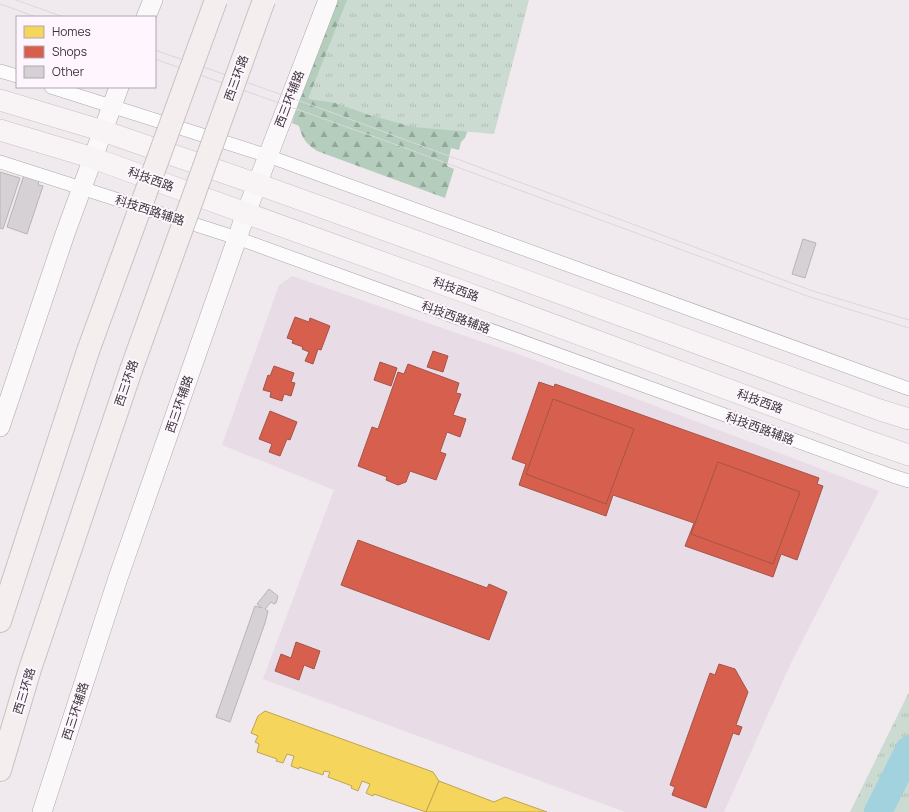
<svg xmlns="http://www.w3.org/2000/svg" width="909" height="812" viewBox="0 0 909 812" font-family="Manrope,'Noto Sans SC',sans-serif">
	<style>
		.built { fill: #e8dce6 }
		.forest { fill: url(#forest-firs) }
		.park { fill: url(#park-tufts) }
		.homes { fill: #f6d55c; stroke: #bda552 }
		.shops { fill: #d6604d; stroke: #a75347 }
		.lines { fill: none; stroke-linecap: round; stroke-linejoin: round }
		.river { stroke: #a3d2df; stroke-width: 28 }
		.building { fill: #d5d1d5; stroke: #b7b4b7 }
		.street-casing { stroke: #aba7ab; stroke-width: 14 }
		.secondary-casing { stroke: #aba7ab; stroke-width: 20 }
		.primary-casing { stroke: #c9c1c3; stroke-width: 22 }
		.highway-casing { stroke: #c9c1c3; stroke-width: 24 }
		.street { stroke: #fdfcfd; stroke-width: 13 }
		.secondary { stroke: #faf8f8; stroke-width: 19 }
		.primary { stroke: #f8f3f4; stroke-width: 21 }
		.highway { stroke: #f4eeef; stroke-width: 22 }
		.tram { stroke: #d9d7d9; stroke-width: 1 }
		.highway-bridge-casing { stroke: #c9c1c3; stroke-width: 24; stroke-linecap: butt }
		.highway-bridge { stroke: #f4eeef; stroke-width: 22 }
		.labels { text-anchor: middle; dominant-baseline: central; stroke-width: 4; stroke-linejoin: round; paint-order: stroke }
		.street-label { font-size: 12px; fill: #393639; stroke: #fff5fe }
	</style>
	<defs>
		<pattern id="forest-firs" width="22" height="20" patternUnits="userSpaceOnUse"><rect width="22" height="20" fill="#b4cdbc"/><path d="M5 1l3.5 6h-7zM16 11l3.5 6h-7z" fill="#93a79a"/></pattern>
		<pattern id="park-tufts" width="24" height="20" patternUnits="userSpaceOnUse"><rect width="24" height="20" fill="#ccdbd1"/><path d="M3 7l-1-3M5 7V3M7 7l1-3M15 17l-1-3M17 17v-4M19 17l1-3" fill="none" stroke="#b0bdb4"/></pattern>
	</defs>
	<rect width="100%" height="100%" fill="#f0eaef"/>
	<polygon class="built" points="292,276 529,358 879,491 791,663 724,812 625,812 263,679 334,490 222,445 279,285"/>
	<path class="forest" d="M338,0h177l-50,138 -4,4 -2,8 -8,-2 -4,18 7,3 -9,29 -128,-47c-11,-8 -14,-11 -18,-25l-7,-3 14,-43z"/>
	<g class="park">
		<polygon points="347,0 529,0 494,134 413,127 369,115 335,103 308,99"/>
		<polygon points="909,692 909,812 850,812"/>
	</g>
	<g class="homes">
		<polygon points="265,711 433,772 439,781 426,812 374,794 373,796 366,793 370,784 362,781 358,791 351,788 352,786 328,777 330,772 324,771 323,775 299,767 299,769 291,766 294,756 287,754 283,763 276,761 277,759 257,752 259,744 255,742 258,736 251,733 258,716"/>
		<polygon points="439,781 494,802 505,797 547,812 426,812"/>
	</g>
	<g class="shops">
		<polygon points="295,317 309,322 310,318 330,326 321,350 318,349 313,364 305,361 309,352 302,349 303,347 292,343 293,340 287,338"/>
		<polygon points="433,351 448,356 443,372 427,367"/>
		<polygon points="380,362 397,368 391,386 374,380"/>
		<polygon points="408,364 459,383 456,393 461,394 453,415 466,419 460,437 447,432 440,452 446,454 436,480 410,471 406,482 398,485 386,480 387,477 358,466 372,427 378,429 398,372 404,374"/>
		<polygon points="274,366 294,373 291,382 295,383 291,396 284,394 282,401 270,397 271,392 263,390 268,375 270,376"/>
		<polygon points="539,382 554,387 555,384 819,478 817,484 823,486 797,560 781,554 773,577 685,546 694,523 613,495 606,516 519,485 526,464 512,459"/>
		<polygon points="553,399 634,429 606,504 526,474"/>
		<polygon points="270,411 297,422 290,440 287,439 280,456 269,452 272,444 259,439"/>
		<polygon points="718,462 800,492 773,564 691,534"/>
		<polygon points="358,540 487,588 489,584 507,592 489,640 341,585"/>
		<polygon points="296,642 320,651 314,669 304,665 299,680 275,671 281,654 291,658"/>
		<polygon points="719,664 735,669 748,692 736,725 742,727 739,735 733,733 706,808 672,795 675,787 670,785 710,673 715,675"/>
	</g>
	<g class="lines">
		<polyline class="river" points="878,812 909,750"/>
	</g>
	<g class="building">
		<polygon points="0,172 20,178 3,229 0,228"/>
		<polygon points="24,175 39,180 38,185 43,186 27,234 7,227"/>
		<polygon points="803,239 816,243 805,278 792,274"/>
		<polygon points="269,589 278,596 276,603 274,604 271,602 265,609 268,611 265,623 230,722 216,717 255,606 262,608 257,604"/>
	</g>
	<g class="lines">
		<g class="street-casing">
			<g id="street">
				<polyline points="0,71 17,76"/>
				<polyline points="51,87 268,156 909,389"/>
				<polyline points="0,162 237,238 893,476 909,481"/>
			</g>
		</g>
		<g class="secondary-casing">
			<g id="secondary">
				<polyline points="146,17 153,0"/>
				<polyline points="0,427 65,234 119,87"/>
				<polyline points="42,812 118,578 246,213 328,0"/>
			</g>
		</g>
		<g class="primary-casing">
			<g id="primary">
				<polyline points="0,100 103,131 257,184 510,275 880,410 909,419"/>
				<polyline points="0,130 93,158 459,290 868,441 909,455"/>
			</g>
		</g>
		<g class="highway-casing">
			<g id="highway">
				<polyline points="0,621 88,351"/>
				<polyline points="0,770 30,669 131,370"/>
			</g>
		</g>
		<use href="#street" class="street"/>
		<use href="#secondary" class="secondary"/>
		<use href="#primary" class="primary"/>
		<use href="#highway" class="highway"/>
		<g class="tram">
			<polyline points="16,0 64,17"/>
			<polyline points="0,4 36,17"/>
			<polyline points="155,50 325,110 813,291 909,320"/>
			<polyline points="155,59 378,138 810,297 909,328"/>
		</g>
		<g class="highway-bridge-casing">
			<g id="highway-bridge">
				<polyline points="88,351 216,0"/>
				<polyline points="131,370 264,0"/>
			</g>
		</g>
		<use href="#highway-bridge" class="highway-bridge"/>
	</g>
	<g class="labels">
		<g class="street-label">
			<text transform="translate(236 78) rotate(-70)">西三环路</text>
			<text transform="translate(289 99) rotate(-69)">西三环辅路</text>
			<text transform="translate(151 179) rotate(20)">科技西路</text>
			<text transform="translate(150 210) rotate(18)">科技西路辅路</text>
			<text transform="translate(456 289) rotate(20)">科技西路</text>
			<text transform="translate(456 317) rotate(20)">科技西路辅路</text>
			<text transform="translate(126 383) rotate(-71)">西三环路</text>
			<text transform="translate(760 401) rotate(20)">科技西路</text>
			<text transform="translate(179 404) rotate(-71)">西三环辅路</text>
			<text transform="translate(760 428) rotate(20)">科技西路辅路</text>
			<text transform="translate(24 691) rotate(-73)">西三环路</text>
			<text transform="translate(75 711) rotate(-72)">西三环辅路</text>
		</g>
	</g>
	<rect x="16" y="16" width="140" height="72" fill="#fff5fe" stroke="#b0a9af"/>
	<rect x="24" y="26" width="20" height="12" fill="#f6d55c" stroke="#b0a9af"/>
	<text x="52" y="36" font-size="12" fill="#393639">Homes</text>
	<rect x="24" y="46" width="20" height="12" fill="#d6604d" stroke="#b0a9af"/>
	<text x="52" y="56" font-size="12" fill="#393639">Shops</text>
	<rect x="24" y="66" width="20" height="12" fill="#d5d1d5" stroke="#b0a9af"/>
	<text x="52" y="76" font-size="12" fill="#393639">Other</text>
</svg>
